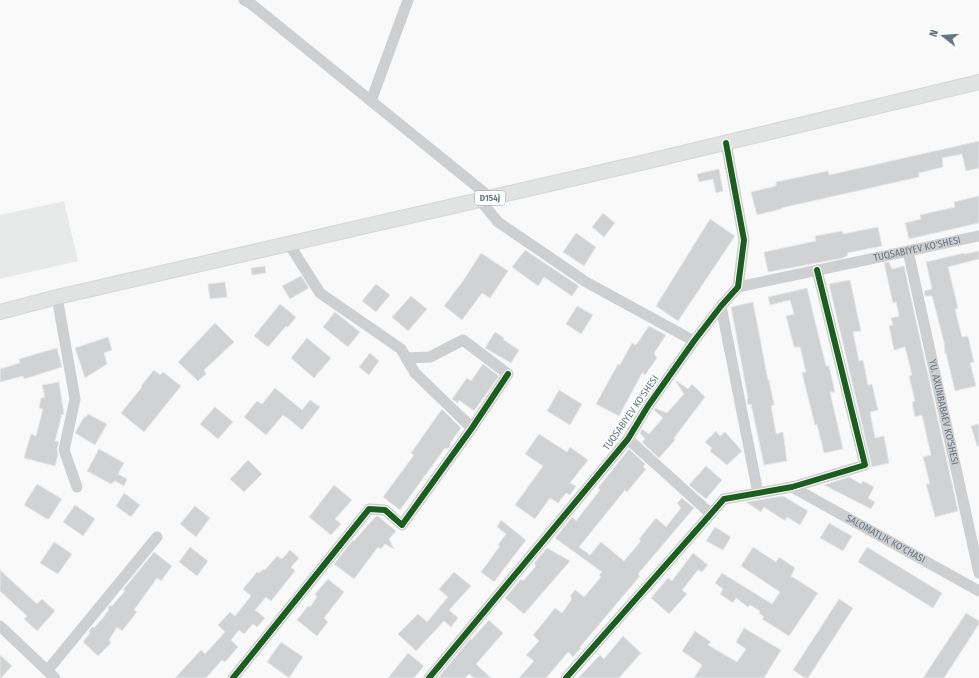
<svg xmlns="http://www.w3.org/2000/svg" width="979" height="678" viewBox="0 0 979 678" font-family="'Fira Sans Condensed',sans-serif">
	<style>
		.built { fill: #e8e9e9 }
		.building { fill: #d0d2d3; stroke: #e8e8e8 }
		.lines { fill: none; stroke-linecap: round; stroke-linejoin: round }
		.major-casing { stroke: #d5d6d7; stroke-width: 16 }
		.minor { stroke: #cecfd0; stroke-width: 11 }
		.major { stroke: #e1e2e2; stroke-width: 14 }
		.cycleway-casing { stroke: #fff; stroke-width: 8 }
		.cycleway { stroke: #1b5e20; stroke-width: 6 }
		.labels { text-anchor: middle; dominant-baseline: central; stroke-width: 4; stroke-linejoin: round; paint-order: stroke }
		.shield { fill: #fff; stroke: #939fa8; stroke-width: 1 }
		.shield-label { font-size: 9px; font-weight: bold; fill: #657683 }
		.street-label { font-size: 10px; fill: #657683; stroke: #fff }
	</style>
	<rect width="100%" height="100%" fill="#f9f9f9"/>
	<polygon class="built" points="64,201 78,261 0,279 0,215"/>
	<g class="building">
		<polygon points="979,141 979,168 966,171 962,154 942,158 943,167 919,173 919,177 781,208 781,209 757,215 751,192 776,186 776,182 828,171 829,175"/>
		<polygon points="719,169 723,191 716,193 713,179 699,182 697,174"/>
		<polygon points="979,196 979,223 909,239 905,223 921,219 920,215 955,207 954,202"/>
		<polygon points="603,213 615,223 604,237 592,227"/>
		<polygon points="710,219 735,236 678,321 656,306"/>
		<polygon points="878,227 882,246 847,253 848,255 843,258 768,272 764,252 816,241 815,236 842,231 843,234"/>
		<polygon points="576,233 596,247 584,266 563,252"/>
		<polygon points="525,250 579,286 572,296 544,277 538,286 512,267"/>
		<polygon points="979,251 979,259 948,267 958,308 955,309 962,337 968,336 974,362 970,363 976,386 955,391 946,353 945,354 944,342 932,296 925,296 924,291 932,289 926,262 964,253 964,254"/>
		<polygon points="481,253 508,271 490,298 482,293 462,320 444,306 463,281"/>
		<polygon points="889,262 892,269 904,266 958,511 935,517 926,484 930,484 923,457 931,455 922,415 915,417 912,402 915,401 909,376 912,375 905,347 894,350 889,326 893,325 891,318 899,316 896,302 893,303 884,263"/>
		<polygon points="265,266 266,273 252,275 251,268"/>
		<polygon points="301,276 309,288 290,299 282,286"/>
		<polygon points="850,280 861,331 853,332 859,361 863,360 868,385 872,384 878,410 870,412 875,438 884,436 889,463 872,467 829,284"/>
		<polygon points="225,282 227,297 210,299 208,284"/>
		<polygon points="376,284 390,295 376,312 362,301"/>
		<polygon points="807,288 826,366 829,366 835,392 830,392 843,449 824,453 817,424 815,425 802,373 806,372 800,347 794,347 786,316 794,314 790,300 770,305 768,297"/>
		<polygon points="411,296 427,309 408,331 392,317"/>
		<polygon points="753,302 768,380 769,380 774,405 771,406 776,434 783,432 787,461 764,465 751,404 748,405 747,399 748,398 731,307"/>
		<polygon points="280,304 296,317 288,327 286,326 268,347 254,336"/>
		<polygon points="577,306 593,315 581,334 566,324"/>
		<polygon points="335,312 360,332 348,347 323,327"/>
		<polygon points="215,323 234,342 204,370 206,374 198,381 178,362"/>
		<polygon points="649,326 666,335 654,353 657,358 645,375 642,373 619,416 596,404 618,364 620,365 632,343 636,345"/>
		<polygon points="495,332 503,337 504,340 519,350 511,363 485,348"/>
		<polygon points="108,337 112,350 104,353 107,364 85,378 75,348"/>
		<polygon points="307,338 331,358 314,378 291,358"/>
		<polygon points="57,348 62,367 24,379 23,376 0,382 0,369 20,363 19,359"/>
		<polygon points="370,353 379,361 369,375 359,367"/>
		<polygon points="483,364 499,376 474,411 459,400 458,403 452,399 467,378 471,381"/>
		<polygon points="154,370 160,375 163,372 181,386 144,432 121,413 142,387 141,386"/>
		<polygon points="675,380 688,389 692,384 705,397 674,438 675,440 659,458 642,442 645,439 640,433 642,429 649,434 663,418 654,410 655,408 667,413 684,394"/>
		<polygon points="59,382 64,415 62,414 55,441 59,442 57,449 58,455 55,466 24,458 31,434 36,436 43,409 39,408 41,398 45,397 42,385"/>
		<polygon points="275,388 302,410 310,400 320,407 302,430 290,420 283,415 266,435 244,417 257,401 262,404"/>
		<polygon points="559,390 582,404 570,425 547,411"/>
		<polygon points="215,407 233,422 218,439 200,424"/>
		<polygon points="442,409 461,428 450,443 451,445 448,449 445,448 400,510 383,497 414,455 411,453"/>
		<polygon points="88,414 107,424 95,445 75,433 84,417 86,417"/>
		<polygon points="979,424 979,446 977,446 971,426"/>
		<polygon points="716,431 720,436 725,432 742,451 727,465 710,451 712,448 705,442"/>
		<polygon points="539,434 567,452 570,447 588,460 570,483 576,486 570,495 566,493 558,503 550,498 535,519 515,505 543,466 525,454"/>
		<polygon points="99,449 124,463 118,474 127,479 124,486 115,481 111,484 87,471"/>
		<polygon points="629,449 645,464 643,467 646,469 627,492 625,490 579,547 590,555 601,542 624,561 641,541 639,539 656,518 666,527 681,508 677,503 682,498 694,508 638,574 640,576 580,647 581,648 573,657 568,652 546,678 519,678 534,661 526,655 539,641 533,635 539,628 555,608 562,613 572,599 570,596 575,590 584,597 601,577 599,575 602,572 555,538 572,517 576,521 600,490 598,488"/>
		<polygon points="248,460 262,474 244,492 230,479"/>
		<polygon points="706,466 722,480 706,499 689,485"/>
		<polygon points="849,477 861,484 863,481 874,487 868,498 875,502 871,509 824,485"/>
		<polygon points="37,484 62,499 49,519 47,519 24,505"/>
		<polygon points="334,485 352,500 335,519 341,524 331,535 309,517"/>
		<polygon points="124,493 140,505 131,517 116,506"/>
		<polygon points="783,496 808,511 800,525 787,517 785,521 764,507 761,512 746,502"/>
		<polygon points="75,505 95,519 83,536 63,522"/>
		<polygon points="195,506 210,518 196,537 180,524"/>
		<polygon points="376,516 379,517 396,531 389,539 394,549 385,544 381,549 378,547 354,579 334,564 353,540 354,541"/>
		<polygon points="501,520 526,540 494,582 481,572 500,546 498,545 506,534 497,527"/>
		<polygon points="829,523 852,536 843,551 820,538"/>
		<polygon points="715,527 731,537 723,550 706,541"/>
		<polygon points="54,542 72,554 58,574 40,563"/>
		<polygon points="190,547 208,561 197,576 179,562"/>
		<polygon points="753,547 776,562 779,557 795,568 791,576 818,593 789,636 762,619 764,617 759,613 760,611 750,605 748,607 736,598 733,603 720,594 723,589 715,583 722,573 772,604 780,592 741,566"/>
		<polygon points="867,547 942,593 933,608 858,562"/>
		<polygon points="547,548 570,561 524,614 505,598 521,579 523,581 536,566 534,563"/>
		<polygon points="290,550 299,558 291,567 295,571 271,601 266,597 255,610 265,618 257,627 253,624 244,634 239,630 231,640 238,647 225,662 222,660 206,678 175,678 201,650 205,654 225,632 218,625 230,612 235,616 251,596 243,589 257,572 259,573 264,569 265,570 277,556 282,559"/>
		<polygon points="154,552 172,566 161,581 157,578 134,610 137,612 122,631 117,627 109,640 111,643 98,656 83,642 90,633 89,631 92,627 94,628 104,617 104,616 109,610 108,608 110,605 112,606 125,591 123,590"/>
		<polygon points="693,553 708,565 702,572 698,570 682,590 687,594 669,614 651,598 668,578 672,581"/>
		<polygon points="0,570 37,604 42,599 55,611 37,631 24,619 27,616 0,591"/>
		<polygon points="454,572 471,586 449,610 458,618 451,627 444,621 416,651 398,634 418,614 427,622 448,597 439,589"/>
		<polygon points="328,579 344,592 324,618 328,622 317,636 297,620 308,606 310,607 317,597 315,594"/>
		<polygon points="839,599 853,608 808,678 805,678 793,670"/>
		<polygon points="966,613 979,621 979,624 944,678 923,678"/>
		<polygon points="489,620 503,633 476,664 491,678 474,678 469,674 465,678 438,678 470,639 471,640"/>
		<polygon points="744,628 781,650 764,678 694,678 702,665 682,651 695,631 711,642 708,645 737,662 746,649 736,642"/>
		<polygon points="623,636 641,653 619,678 578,678 600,655 604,659"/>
		<polygon points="281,642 303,657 289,678 267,662"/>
		<polygon points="408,653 424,666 414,678 388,678"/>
		<polygon points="0,655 12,666 1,678 0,678"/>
	</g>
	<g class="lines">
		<g class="major-casing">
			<polyline id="major" points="0,312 57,297 645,162 979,82"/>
		</g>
		<g class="minor">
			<polyline points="244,0 250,3 491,198"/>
			<polyline points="371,101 408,0"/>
			<polyline points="480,200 498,222 586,282 694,341"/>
			<polyline points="289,244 320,293 401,349 415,373 472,428"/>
			<path id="s1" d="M908,251l71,322"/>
			<path id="s2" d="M738,287l241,-51"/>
			<polyline points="57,297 75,399 64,450 77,487"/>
			<polyline points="721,306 758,493"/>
			<polyline points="628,439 711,514"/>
			<path id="s3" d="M792,487l187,104"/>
			<polyline points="0,626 55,678"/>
			<polyline points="47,671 157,537"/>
			<polyline points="233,678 369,509 385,510 402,525 472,428 508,374 463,340 430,357 406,358"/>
			<polyline points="429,678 628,439 648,406 694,341 721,306 738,287 744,240 726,143"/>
			<polyline points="566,678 724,499 792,487 865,465 817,270"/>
		</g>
		<use href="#major" class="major"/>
		<g class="cycleway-casing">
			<g id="cycleway">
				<polyline points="233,678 369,509 385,510 402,525 472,428 508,374"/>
				<polyline points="429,678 628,439 648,406 694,341 721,306 738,287 744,240 726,143"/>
				<polyline points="566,678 724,499 792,487 865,465 817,270"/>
			</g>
		</g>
		<use href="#cycleway" class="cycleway"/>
	</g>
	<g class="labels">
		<rect class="shield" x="475" y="191" width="30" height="14" rx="3"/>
		<g class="shield-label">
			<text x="490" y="198">D154j</text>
		</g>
		<g class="street-label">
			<text stroke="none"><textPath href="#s2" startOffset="183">TUQSABIYEV KO'SHESI</textPath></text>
			<text stroke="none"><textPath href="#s1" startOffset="165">YU. AXUNBABAEV KO'SHESI</textPath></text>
			<text transform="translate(631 413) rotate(-55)">TUQSABIYEV KO'SHESI</text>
			<text stroke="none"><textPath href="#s3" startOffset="107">SALOMATLIK KO'CHASI</textPath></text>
		</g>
	</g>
	<g transform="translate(943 36) rotate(287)" stroke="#ffffff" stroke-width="3" paint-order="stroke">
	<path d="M0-3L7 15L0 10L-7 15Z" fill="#657683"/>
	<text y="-6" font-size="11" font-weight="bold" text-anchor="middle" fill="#657683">N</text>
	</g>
</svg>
